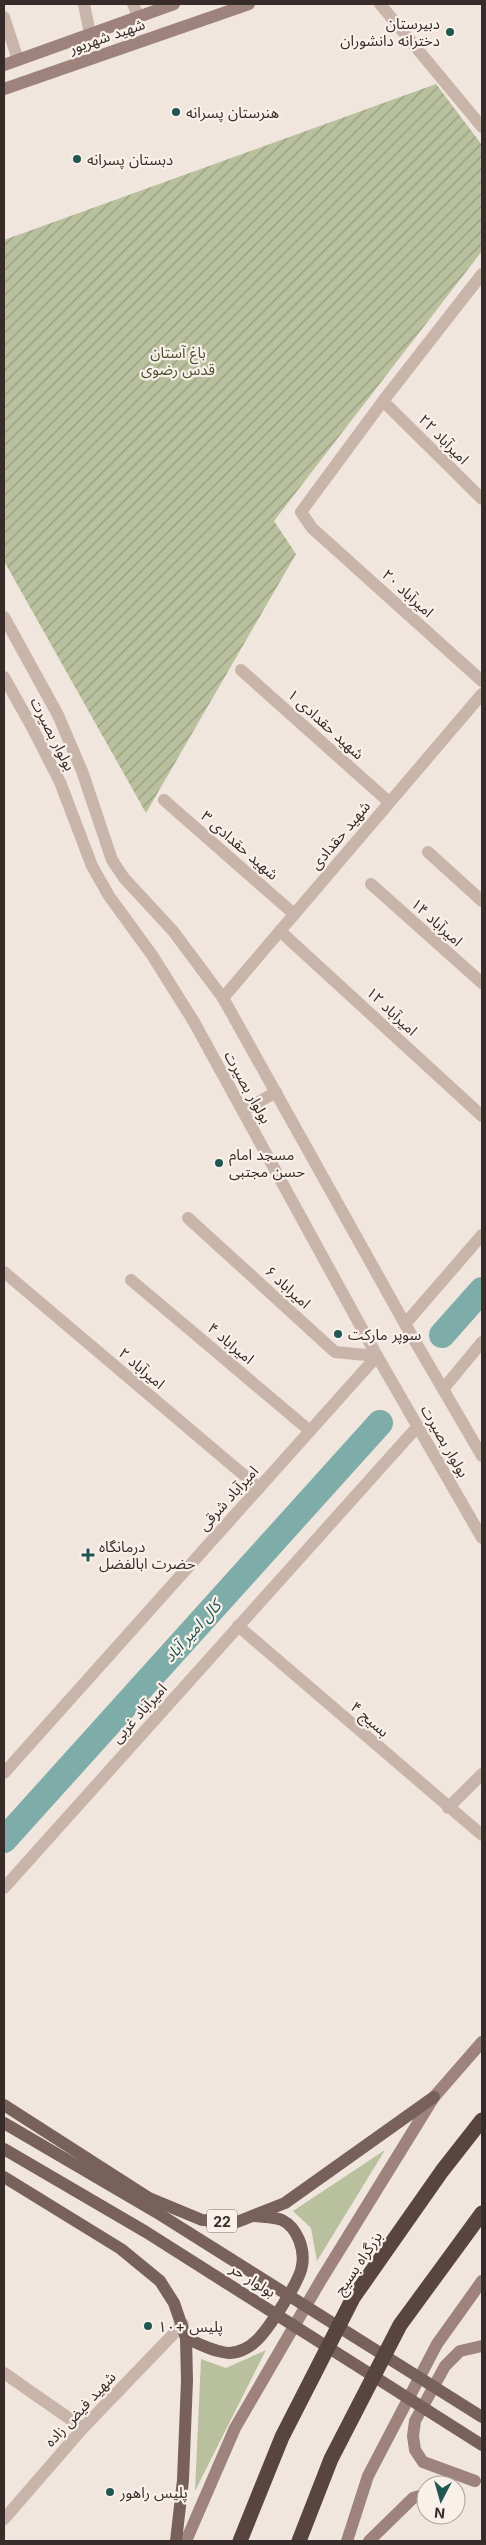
<svg xmlns="http://www.w3.org/2000/svg" width="486" height="2545" viewBox="0 0 486 2545" font-family="Inter,'Noto Sans Arabic',sans-serif">
	<style>
		.grass { fill: #b9c09e }
		.garden { fill: url(#garden-furrows) }
		.lines { fill: none; stroke-linecap: round; stroke-linejoin: round }
		.river { stroke: #7eada9; stroke-width: 26 }
		.street { stroke: #c9b4aa; stroke-width: 12 }
		.secondary { stroke: #9d837c; stroke-width: 12 }
		.primary { stroke: #78615b; stroke-width: 12 }
		.highway { stroke: #584541; stroke-width: 15 }
		.poi-dot { fill: #215753; stroke: #f9f0ea; stroke-width: 2 }
		.labels { text-anchor: middle; dominant-baseline: central; stroke-width: 4.5; stroke-linejoin: round; paint-order: stroke }
		.shield { fill: #f9f0ea; stroke: #716763; stroke-width: 1 }
		.shield-label { font-size: 14px; font-weight: bold; fill: #372c29 }
		.poi-label { font-size: 15px; fill: #372c29; stroke: #f9f0ea; text-anchor: start }
		.street-label { font-size: 15px; fill: #372c29; stroke: #f9f0ea }
		.park-label { font-size: 15px; fill: #4b542e; stroke: #f9f0ea }
		.water-label { font-size: 16px; font-style: italic; fill: #215753; stroke: #f9f0ea }
	</style>
	<defs>
		<pattern id="garden-furrows" width="10" height="10" patternUnits="userSpaceOnUse" patternTransform="scale(1.25)"><rect width="10" height="10" fill="#b9c09e"/><path d="M-1 1l2-2M0 10L10 0M9 11l2-2" fill="none" stroke="#979c81"/></pattern>
	</defs>
	<rect width="100%" height="100%" fill="#f1e6de"/>
	<g class="grass">
		<polygon points="385,2150 317,2261 311,2228 293,2211"/>
		<polygon points="266,2350 195,2491 201,2359 226,2368"/>
	</g>
	<polygon class="garden" points="436,84 482,145 482,251 274,521 296,554 146,813 4,561 4,240"/>
	<g class="lines">
		<g class="river">
			<polyline points="442,1335 482,1290"/>
			<polyline points="4,1840 380,1423"/>
		</g>
		<g class="street">
			<polyline points="84,4 90,34"/>
			<polyline points="133,4 138,16"/>
			<polyline points="380,4 482,127"/>
			<polyline points="4,17 18,60"/>
			<polyline points="482,274 383,401 301,512 312,528 482,681"/>
			<polyline points="383,401 482,499"/>
			<polyline points="4,617 58,715 82,771 112,860 124,878 173,931 223,998 405,1324 482,1456"/>
			<polyline points="241,670 389,802"/>
			<polyline points="4,677 32,727 60,782 92,866 109,896 152,955 194,1022 377,1356 482,1538"/>
			<polyline points="164,800 294,914"/>
			<polyline points="428,852 482,901"/>
			<polyline points="371,884 482,983"/>
			<polyline points="280,931 482,1116"/>
			<polyline points="223,998 482,694"/>
			<polyline points="243,1111 276,1092"/>
			<polyline points="188,1218 335,1352 377,1356"/>
			<polyline points="4,1272 259,1488"/>
			<polyline points="131,1280 310,1431"/>
			<polyline points="405,1324 482,1235"/>
			<polyline points="444,1388 482,1342"/>
			<polyline points="238,1626 482,1835"/>
			<polyline points="4,1773 377,1356"/>
			<polyline points="448,1808 482,1774"/>
			<polyline points="4,1888 418,1426"/>
			<polyline points="4,2373 83,2428"/>
			<polyline points="4,2519 83,2428 183,2324"/>
		</g>
		<g class="secondary">
			<polyline points="4,65 174,4"/>
			<polyline points="4,89 249,4"/>
			<polyline points="475,2481 423,2462 415,2450 413,2436 415,2421 445,2366 460,2351 482,2346"/>
			<polyline points="186,2541 235,2428 321,2280 434,2097 482,2042"/>
			<polyline points="347,2541 368,2476 437,2344 482,2281"/>
			<polyline points="369,2541 413,2498 426,2494"/>
		</g>
		<g class="primary">
			<polyline points="4,2105 149,2198 202,2220 237,2222 285,2203 434,2097"/>
			<polyline points="4,2123 156,2212 482,2417"/>
			<polyline points="4,2149 146,2232 482,2445"/>
			<polyline points="4,2177 121,2249 160,2281 174,2303 186,2338 187,2380 183,2480 176,2541"/>
			<path d="M186,2338c13,6 28,14 43,15 10,0 21,-6 27,-12 12,-11 44,-60 46,-75 3,-16 -4,-38 -20,-46 -7,-3 -19,-3 -27,-4"/>
		</g>
		<g class="highway">
			<polyline points="240,2541 282,2437 353,2298 442,2171 482,2120"/>
			<polyline points="299,2541 331,2459 400,2325 482,2213"/>
		</g>
	</g>
	<g class="poi-dot">
		<circle cx="450" cy="32" r="5"/>
		<circle cx="176" cy="112" r="5"/>
		<circle cx="77" cy="159" r="5"/>
		<circle cx="219" cy="1163" r="5"/>
		<circle cx="338" cy="1334" r="5"/>
		<path d="M85.5 1547.5h5v5h5v5h-5v5h-5v-5h-5v-5h5z"/>
		<circle cx="148" cy="2326" r="5"/>
		<circle cx="110" cy="2492" r="5"/>
	</g>
	<g class="labels">
		<rect class="shield" x="207" y="2209.5" width="30" height="23" rx="4"/>
		<g class="shield-label">
			<text x="222" y="2221">22</text>
		</g>
		<g class="poi-label">
			<text x="440" y="23" text-anchor="end">دبیرستان<tspan x="440" dy="17">دخترانه دانشوران</tspan></text>
			<text x="186" y="112">هنرستان پسرانه</text>
			<text x="87" y="159">دبستان پسرانه</text>
			<text x="229" y="1154">مسجد امام<tspan x="229" dy="17">حسن مجتبی</tspan></text>
			<text x="348" y="1334">سوپر مارکت</text>
			<text x="99" y="1546">درمانگاه<tspan x="99" dy="17">حضرت ابالفضل</tspan></text>
			<text x="158" y="2326">پلیس +۱۰</text>
			<text x="120" y="2492">پلیس راهور</text>
		</g>
		<g class="street-label">
			<text transform="translate(107 36) rotate(-19)">شهید شهریور</text>
			<text transform="translate(444 439) rotate(45)">امیرآباد ۲۲</text>
			<text transform="translate(408 593) rotate(42)">امیرآباد ۲۰</text>
			<text transform="translate(326 724) rotate(42)">شهید حقدادی ۱</text>
			<text transform="translate(53 734) rotate(63)">بولوار بصیرت</text>
			<text transform="translate(340 835) rotate(-50)">شهید حقدادی</text>
			<text transform="translate(240 845) rotate(41)">شهید حقدادی ۳</text>
			<text transform="translate(437 922) rotate(42)">امیرآباد ۱۴</text>
			<text transform="translate(392 1011) rotate(43)">امیرآباد ۱۲</text>
			<text transform="translate(248 1087) rotate(61)">بولوار بصیرت</text>
			<text transform="translate(288 1287) rotate(42)">امیراباد ۶</text>
			<text transform="translate(231 1343) rotate(40)">امیراباد ۴</text>
			<text transform="translate(142 1368) rotate(40)">امیرآباد ۲</text>
			<text transform="translate(445 1441) rotate(60)">بولوار بصیرت</text>
			<text transform="translate(228 1498) rotate(-48)">امیرآباد شرقی</text>
			<text transform="translate(139 1713) rotate(-48)">امیرآباد غربی</text>
			<text transform="translate(370 1719) rotate(41)">بسیج ۴</text>
			<text transform="translate(358 2263) rotate(-56)">بزرگراه بسیج</text>
			<text transform="translate(253 2280) rotate(32)">بولوار حر</text>
			<text transform="translate(80 2409) rotate(-47)">شهید فیض زاده</text>
		</g>
		<g class="park-label">
			<text x="178" y="352">باغ آستان<tspan x="178" dy="17">قدس رضوی</tspan></text>
		</g>
		<g class="water-label">
			<text transform="translate(192 1631) rotate(-48)">کال امیر آباد</text>
		</g>
	</g>
	<rect width="486" height="2545" fill="none" stroke="#372c29" stroke-width="10"/>
	<g transform="translate(441 2500) rotate(186)"><circle r="24" fill="#f9f0ea" stroke="#aba29d"/>
	<path d="M0-4L9 19L0 12L-9 19Z" fill="#215753"/>
	<text y="-8" font-size="14" font-weight="bold" text-anchor="middle" fill="#372c29">N</text>
	</g>
</svg>
